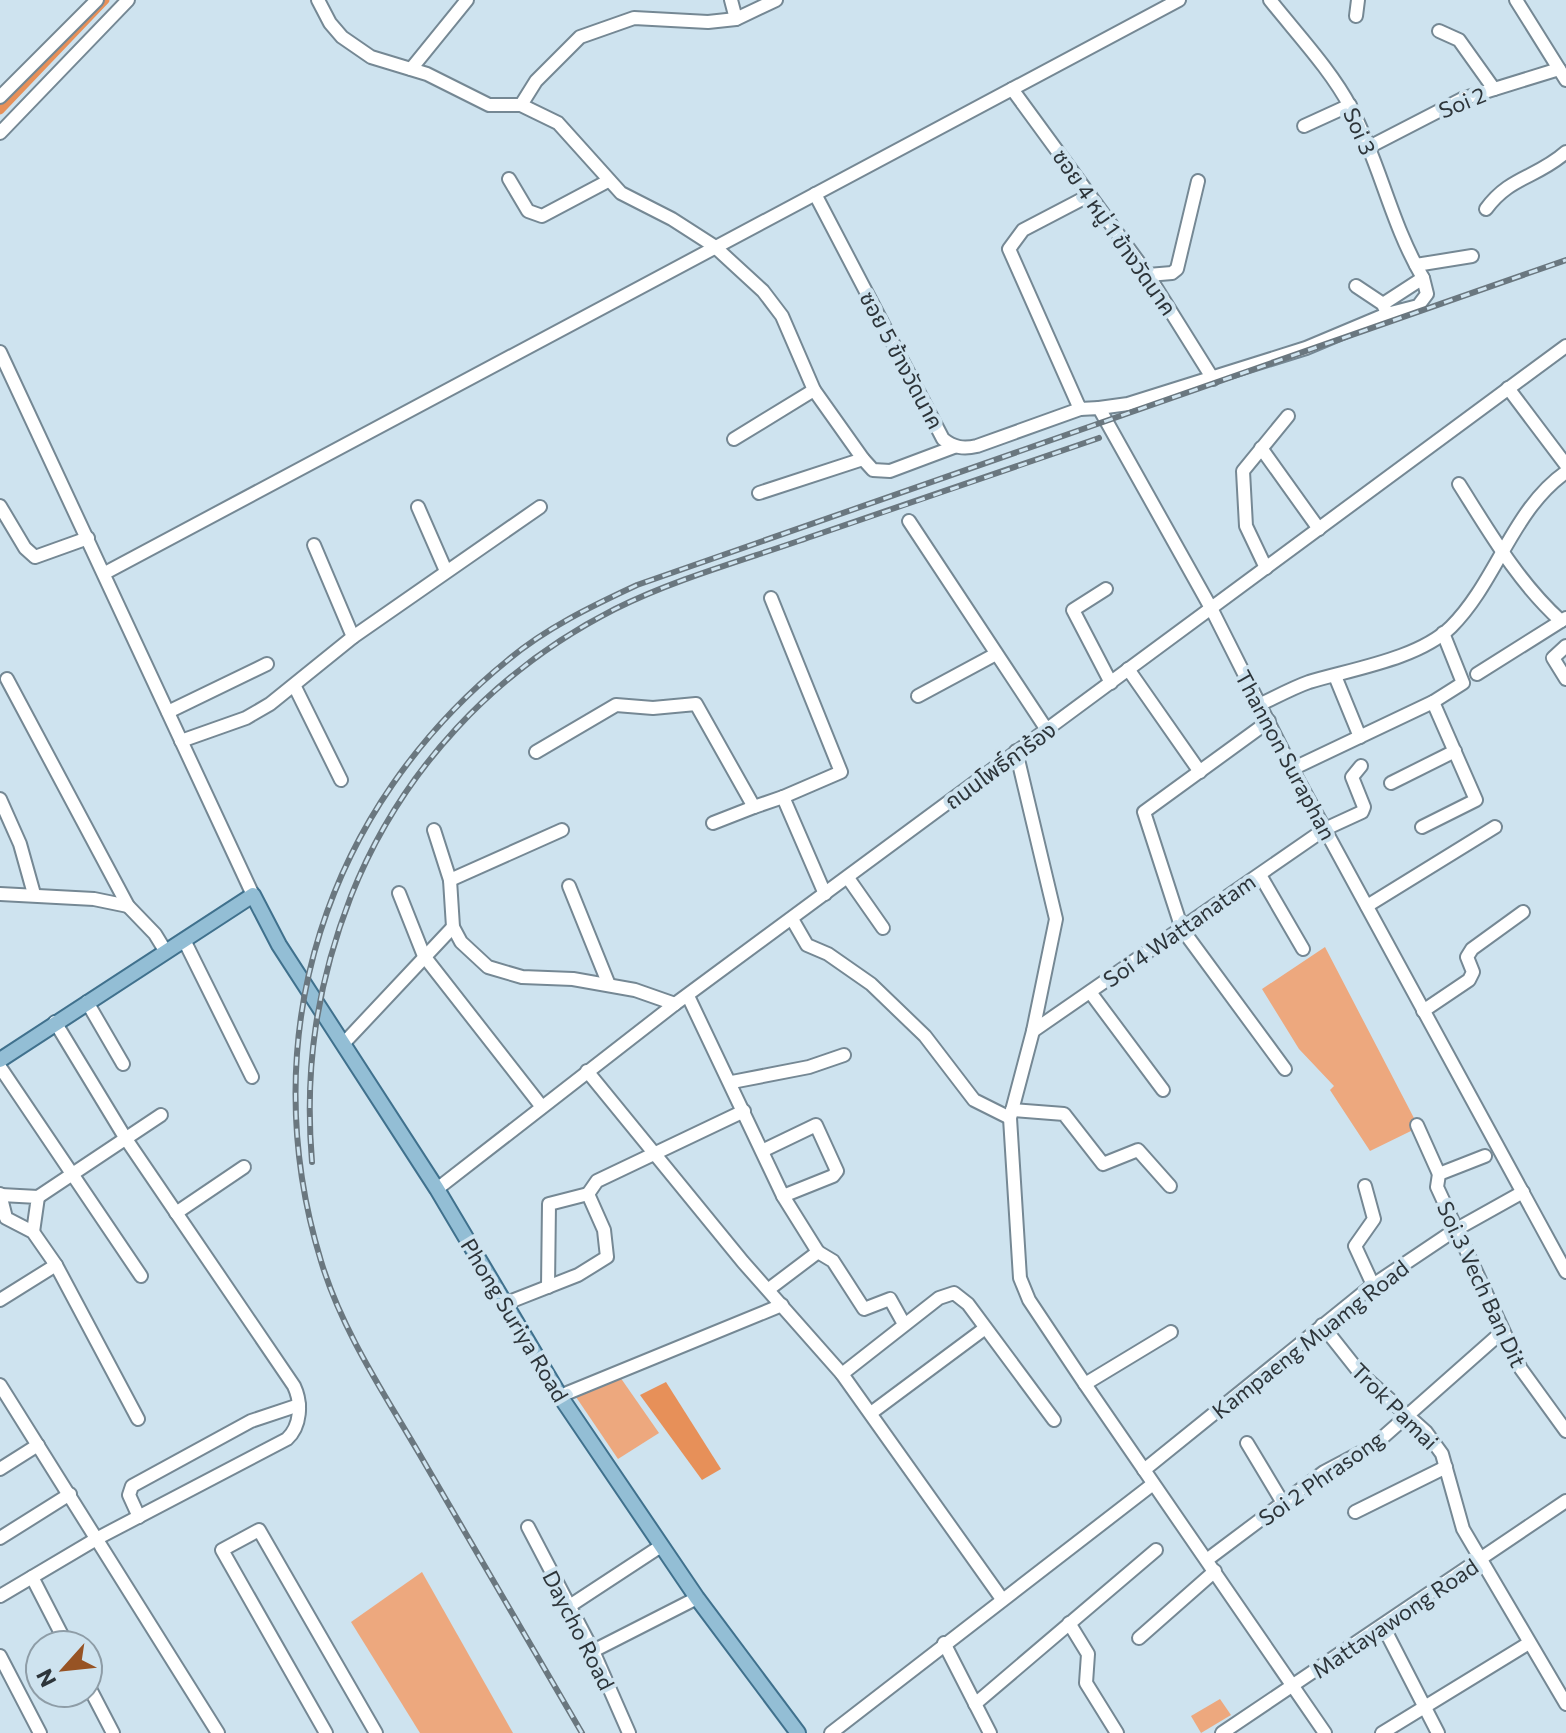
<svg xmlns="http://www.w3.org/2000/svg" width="1566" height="1733" viewBox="0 0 1566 1733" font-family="Commissioner,'Noto Sans Thai',sans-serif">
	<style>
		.green { fill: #eda87e }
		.water { fill: #e79059 }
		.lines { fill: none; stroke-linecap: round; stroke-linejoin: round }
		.canal { stroke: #e79059; stroke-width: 9 }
		.minor-casing { stroke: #758894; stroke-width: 16 }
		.major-casing { stroke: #40718d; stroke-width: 18 }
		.minor { stroke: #fff; stroke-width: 12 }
		.major { stroke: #93bed5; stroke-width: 14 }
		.rail-casing { stroke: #6a777f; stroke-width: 6 }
		.rail { stroke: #cee3ef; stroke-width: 3; stroke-dasharray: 9; stroke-linecap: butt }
		.labels { text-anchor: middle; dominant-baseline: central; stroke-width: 8; stroke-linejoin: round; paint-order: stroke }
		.street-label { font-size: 22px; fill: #2d353a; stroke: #cee3ef }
	</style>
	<rect width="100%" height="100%" fill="#cee3ef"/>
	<g class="green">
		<polygon points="1325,947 1415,1120 1413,1130 1370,1151 1330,1090 1334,1086 1299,1049 1262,989"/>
		<polygon points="620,1377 659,1433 618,1459 574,1394"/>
		<polygon points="422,1572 513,1733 420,1733 351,1622"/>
		<polygon points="1220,1699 1231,1715 1201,1733 1191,1716"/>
	</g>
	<polygon class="water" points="666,1382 721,1469 702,1480 640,1395"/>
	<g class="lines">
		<polyline class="canal" points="0,110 105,0"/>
		<g class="minor-casing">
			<g id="minor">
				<polyline points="318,0 330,23 342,37 371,57 427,74 489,105 521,105 558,123 621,193 672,219 714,246 763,291 782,316 814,390 863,459 759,493"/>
				<polyline points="731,0 736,19"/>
				<path d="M1270,0c27,34 61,70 81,108 29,55 40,116 72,170"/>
				<polyline points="1516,0 1566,80"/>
				<polyline points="1356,16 1358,0"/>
				<polyline points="1439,31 1459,40 1494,89"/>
				<polyline points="411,69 467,0"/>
				<polyline points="1012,89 1148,275 1213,379"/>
				<polyline points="0,97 97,0"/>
				<polyline points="521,105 536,81 580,37 634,18 708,22 736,19 776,0"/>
				<polyline points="1304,126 1350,105"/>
				<polyline points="0,133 128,0"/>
				<polyline points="1369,147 1462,99 1559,69"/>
				<polyline points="509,179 528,211 542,216 608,181"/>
				<path d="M815,194l128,245c11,9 21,10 34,7l103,-37"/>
				<polyline points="1090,195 1023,230 1009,249 1080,409 1099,408 1211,608 1292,769 1566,1272"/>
				<path d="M1486,209c24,-33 51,-31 80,-57"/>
				<polyline points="1416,265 1472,256"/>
				<polyline points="1148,275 1172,273 1177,269 1198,181"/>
				<polyline points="1356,286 1383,304"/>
				<polyline points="0,352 253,895"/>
				<polyline points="1508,388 1566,465"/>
				<polyline points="1099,408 1128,404 1306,348 1387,314 1418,306 1427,294 1423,278 1383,304 1387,314"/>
				<polyline points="734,439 814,390"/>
				<polyline points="1261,448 1319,529"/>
				<polyline points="863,459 873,470 890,471 954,447"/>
				<path d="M1459,484c31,49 59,98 102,137"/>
				<polyline points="0,506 25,548 35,557 88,538"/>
				<polyline points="418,507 446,571"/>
				<polyline points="909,521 1047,730"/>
				<polyline points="314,545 353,637"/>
				<polyline points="1266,568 1246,526 1243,471 1288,416"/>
				<polyline points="105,573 1179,0"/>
				<polyline points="1106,589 1073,610 1111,683"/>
				<polyline points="771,598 841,772 783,797 825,894"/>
				<polyline points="1566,646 1553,658 1566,679"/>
				<polyline points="1128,669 1200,772"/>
				<polyline points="1477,674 1566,618"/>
				<polyline points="1335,676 1360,737"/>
				<polyline points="7,679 128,906 155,934 166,952"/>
				<polyline points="295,687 341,780"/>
				<polyline points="918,696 996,654"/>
				<path d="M1259,705c17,-8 33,-17 50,-23 43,-13 109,-23 142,-55 46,-46 61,-117 115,-155"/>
				<polyline points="168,712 267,664"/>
				<polyline points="1269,721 1144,812 1182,929 1285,1069"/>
				<polyline points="181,741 246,718 270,704 353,637 540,507"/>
				<polyline points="1016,751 1056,919 1033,1031 1010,1118 1020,1278 1029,1300 1085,1384 1325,1733"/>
				<polyline points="536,752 616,705 653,708 696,704 754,807 783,797"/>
				<polyline points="1292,769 1433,702 1463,683 1443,633"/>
				<polyline points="1391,783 1455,751"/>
				<polyline points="0,799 20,844 34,894"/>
				<polyline points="713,823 754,807"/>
				<polyline points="1422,827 1476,800 1433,702"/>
				<polyline points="434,830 450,880 453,927 461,942 488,967 522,977 573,979 635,990 675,1004"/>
				<polyline points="1260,875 1303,949"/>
				<polyline points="848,878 883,928"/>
				<polyline points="450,880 562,830"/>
				<polyline points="569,886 609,985"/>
				<polyline points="399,893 424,956 542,1107"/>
				<polyline points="0,894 94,899 128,906"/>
				<polyline points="1367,906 1495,827"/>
				<polyline points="792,919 807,945 828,954 871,984 925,1036 974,1100 1010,1118"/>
				<polyline points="184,940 252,1077"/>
				<polyline points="1090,992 1163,1090"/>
				<polyline points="688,996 783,1196 818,1252 769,1289"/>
				<polyline points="87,1002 123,1064"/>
				<polyline points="1423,1011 1469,980 1473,972 1467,957 1472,949 1523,912"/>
				<polyline points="1033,1031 1325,829 1362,812 1364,807 1352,777 1361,766"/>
				<polyline points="344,1043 453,927"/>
				<polyline points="0,1067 141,1276"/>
				<polyline points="587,1071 743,1262 842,1374 1002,1599"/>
				<polyline points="732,1082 809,1067 844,1055"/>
				<polyline points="1012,1110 1064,1114 1103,1164 1138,1150 1170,1186"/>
				<polyline points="1417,1125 1439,1174"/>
				<polyline points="764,1150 816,1125 837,1171 833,1176 783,1196"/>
				<polyline points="1485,1156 1439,1174 1437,1187 1521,1369 1566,1431"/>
				<polyline points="1365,1186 1374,1219 1355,1246 1373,1285"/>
				<polyline points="437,1189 675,1004 1566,346"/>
				<polyline points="0,1194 6,1218 33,1232 56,1265 138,1419"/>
				<polyline points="1,1195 38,1197 33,1232"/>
				<polyline points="38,1197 161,1115"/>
				<polyline points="176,1213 244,1167"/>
				<polyline points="818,1252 833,1261 864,1309 890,1299 904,1324"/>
				<polyline points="548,1287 549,1204 588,1194"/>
				<polyline points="0,1300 56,1265"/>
				<polyline points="504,1304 578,1275 607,1257 604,1230 588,1194 597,1181 744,1111"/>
				<polyline points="1322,1325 1360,1373 1426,1432 1442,1454 1463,1529 1566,1704"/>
				<polyline points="842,1374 939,1298 954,1293 968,1304 1054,1420"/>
				<polyline points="1085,1384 1171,1332"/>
				<polyline points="0,1385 218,1733"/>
				<polyline points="560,1396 782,1305"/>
				<polyline points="871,1413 984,1329"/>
				<polyline points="1247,1443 1283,1503"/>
				<polyline points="0,1469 38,1445"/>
				<polyline points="1144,1470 1373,1285 1455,1230 1523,1192"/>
				<polyline points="1355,1512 1446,1467"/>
				<polyline points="139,1517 129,1495 132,1486 251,1421 299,1405"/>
				<polyline points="528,1527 593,1651 629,1733"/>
				<polyline points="0,1538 70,1494"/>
				<polyline points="1208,1559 1324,1472 1373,1446 1503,1331"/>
				<polyline points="32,1577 67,1645"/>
				<path d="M0,1596l98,-58 189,-99c14,-13 15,-36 7,-53l-168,-247 -71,-117"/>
				<polyline points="568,1607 661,1546"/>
				<polyline points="1069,1623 1088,1654 1086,1683 1117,1733"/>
				<polyline points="1383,1626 1438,1733"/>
				<polyline points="1139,1638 1215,1571"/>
				<polyline points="944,1643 990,1733"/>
				<polyline points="593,1651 697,1598"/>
				<polyline points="0,1656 40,1733"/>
				<polyline points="88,1685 113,1733"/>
				<polyline points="975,1704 1156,1550"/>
				<polyline points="326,1733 222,1550 259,1530 376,1733"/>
				<polyline points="831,1733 1153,1484"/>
				<polyline points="1222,1733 1566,1501"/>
				<polyline points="1382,1733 1529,1643"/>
			</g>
		</g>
		<g class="major-casing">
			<polyline id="major" points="0,1060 253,895 279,945 437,1189 560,1396 697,1598 798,1733"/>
		</g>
		<use href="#minor" class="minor"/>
		<use href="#major" class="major"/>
		<g class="rail-casing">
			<g id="rail">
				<path d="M312,1162c-8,-95 5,-178 39,-266 50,-126 144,-226 264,-287 62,-31 133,-50 198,-73 96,-32 191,-65 286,-98"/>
				<path d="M582,1733c-54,-93 -108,-185 -162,-278 -36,-62 -78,-124 -99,-194 -69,-225 5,-453 187,-601 38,-32 84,-54 129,-75l929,-325"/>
			</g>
		</g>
		<use href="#rail" class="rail"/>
	</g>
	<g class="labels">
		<g class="street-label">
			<text transform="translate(1462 102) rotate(-22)">Soi 2</text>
			<text transform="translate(1360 131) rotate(66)">Soi 3</text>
			<text transform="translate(1115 232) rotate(55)">ซอย 4 หมู่ 1 ข้างวัดนาค</text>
			<text transform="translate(902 360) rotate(62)">ซอย 5 ข้างวัดนาค</text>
			<text transform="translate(1286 755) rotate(62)">Thannon Suraphan</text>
			<text transform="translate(1000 765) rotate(-36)">ถนนโพธิ์การ้อง</text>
			<text transform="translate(1179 930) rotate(-35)">Soi 4 Wattanatam</text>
			<text transform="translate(1482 1284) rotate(65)">Soi.3 Vech Ban Dit</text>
			<text transform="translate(515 1320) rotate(59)">Phong Suriya Road</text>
			<text transform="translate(1310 1339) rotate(-38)">Kampaeng Muamg Road</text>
			<text transform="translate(1395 1406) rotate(45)">Trok Pamai</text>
			<text transform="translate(1321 1478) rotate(-35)">Soi 2 Phrasong</text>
			<text transform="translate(1395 1618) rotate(-34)">Mattayawong Road</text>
			<text transform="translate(579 1630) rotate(63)">Daycho Road</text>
		</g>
	</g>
	<g transform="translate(64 1669) rotate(243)"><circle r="38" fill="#cee3ef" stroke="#8e9da7" stroke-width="2"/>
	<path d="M0-6L14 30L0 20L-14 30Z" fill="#975324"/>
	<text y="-12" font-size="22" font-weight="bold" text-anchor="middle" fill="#2d353a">N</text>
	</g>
</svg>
